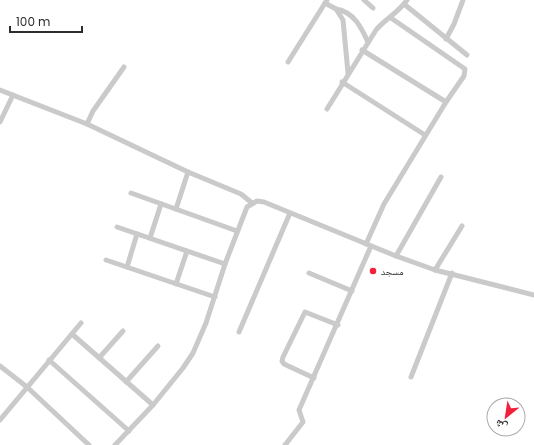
<svg xmlns="http://www.w3.org/2000/svg" width="534" height="445" viewBox="0 0 534 445" font-family="Poppins,'Noto Naskh Arabic',sans-serif">
	<style>
		.lines { fill: none; stroke-linecap: round; stroke-linejoin: round }
		.minor { stroke: #cacaca; stroke-width: 5 }
		.poi-dot { fill: #f3203b; stroke: #fff; stroke-width: 1.5 }
		.labels { text-anchor: middle; dominant-baseline: central; stroke-width: 4; stroke-linejoin: round; paint-order: stroke }
		.poi-label { font-size: 10px; fill: #2d2d2d; stroke: #fff; text-anchor: start }
	</style>
	<rect width="100%" height="100%" fill="#fff"/>
	<g class="lines">
		<g class="minor">
			<polyline points="364,0 373,8"/>
			<polyline points="325,3 336,9 343,20 348,73"/>
			<polyline points="404,4 467,55"/>
			<path d="M336,9c18,3 25,18 32,33"/>
			<polyline points="391,18 465,69 464,76 446,102"/>
			<polyline points="446,39 454,24 463,0"/>
			<polyline points="362,50 446,102 384,204 366,244"/>
			<polyline points="288,62 327,0"/>
			<polyline points="342,82 425,135"/>
			<polyline points="0,90 87,124 188,172 241,194 252,203"/>
			<path d="M327,109l49,-79c9,-11 22,-17 31,-30"/>
			<polyline points="0,122 13,95"/>
			<polyline points="87,124 93,111 124,67"/>
			<polyline points="131,193 237,231"/>
			<polyline points="176,209 188,172"/>
			<polyline points="117,227 225,264"/>
			<polyline points="150,238 161,204"/>
			<polyline points="396,256 441,177"/>
			<polyline points="106,260 215,297"/>
			<polyline points="127,267 137,234"/>
			<polyline points="435,270 462,226"/>
			<polyline points="309,273 352,291"/>
			<polyline points="176,284 187,251"/>
			<polyline points="239,332 290,213"/>
			<polyline points="72,334 153,405"/>
			<polyline points="99,358 123,331"/>
			<polyline points="49,360 129,431"/>
			<polyline points="0,366 27,387 89,445"/>
			<polyline points="411,377 452,273"/>
			<polyline points="314,378 284,364 282,361 283,357 305,312 338,325"/>
			<polyline points="126,382 158,346"/>
			<polyline points="0,420 81,323"/>
			<polyline points="115,445 153,405 183,368 193,353 206,323 225,264 247,207 257,201 264,202 396,256 435,270 534,295"/>
			<polyline points="285,445 303,422 299,410 371,246"/>
		</g>
	</g>
	<circle class="poi-dot" cx="373" cy="271" r="4"/>
	<g class="labels">
		<g class="poi-label">
			<text x="381" y="271">مسجد</text>
		</g>
	</g>
	<g transform="translate(506 417) rotate(210)"><circle r="19" fill="#ffffff" stroke="#ababab"/>
	<path d="M0-3L7 15L0 10L-7 15Z" fill="#f3203b"/>
	<text y="-6" font-size="11" font-weight="bold" text-anchor="middle" fill="#2d2d2d">ش</text>
	</g>
	<path d="M10 26v6h72v-6" fill="none" stroke="#2d2d2d" stroke-width="2"/>
	<text x="16" y="26" font-size="12" fill="#2d2d2d" stroke="#ffffff" stroke-width="3" paint-order="stroke">100 m</text>
</svg>
